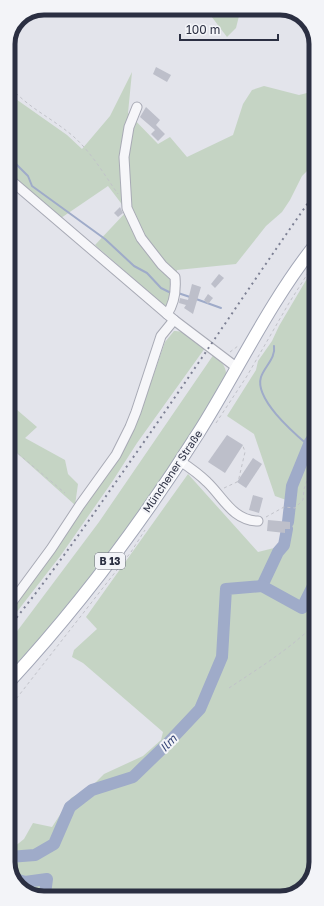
<svg xmlns="http://www.w3.org/2000/svg" width="324" height="906" viewBox="0 0 324 906" font-family="'Golos Text',sans-serif">
	<style>
		.green { fill: #c5d4c4 }
		.lines { fill: none; stroke-linecap: round; stroke-linejoin: round }
		.stream { stroke: #9fabc9; stroke-width: 2 }
		.river { stroke: #9fabc9; stroke-width: 12 }
		.building { fill: #bdbfca }
		.minor-casing { stroke: #a8aab5; stroke-width: 11 }
		.major-casing { stroke: #a2a6b6; stroke-width: 14 }
		.path { stroke: #c1c2c9; stroke-width: 1; stroke-dasharray: 3 3; stroke-linecap: butt }
		.minor { stroke: #f6f6f9; stroke-width: 9 }
		.major { stroke: #fff; stroke-width: 12 }
		.rail { stroke: #7d8094; stroke-width: 2; stroke-dasharray: 2 4; stroke-linecap: butt }
		.labels { text-anchor: middle; dominant-baseline: central; stroke-width: 4; stroke-linejoin: round; paint-order: stroke }
		.shield { fill: #f3f4f8; stroke: #676a79; stroke-width: 1 }
		.shield-label { font-size: 10px; font-weight: bold; fill: #2b2f42 }
		.street-label { font-size: 11px; fill: #2b2f42; stroke: #f3f4f8 }
		.water-label { font-size: 12px; font-style: italic; fill: #364576; stroke: #f3f4f8 }
		.rim { fill: none; stroke: #2b2f42; stroke-width: 5 }
	</style>
	<rect width="100%" height="100%" fill="#e3e4eb"/>
	<g class="green">
		<polygon points="205,8 241,8 236,28 227,37"/>
		<polygon points="132,72 128,113 158,144 170,137 187,157 233,135 243,104 252,90 264,86 299,95 315,91 315,163 302,176 290,200 282,212 266,226 236,264 177,270 172,302 167,308 95,245 127,211 108,186 61,218 8,173 8,90 13,97 67,135 82,149 110,116"/>
		<polygon points="315,265 316,798 312,800 316,804 316,862 308,884 289,897 42,898 22,890 9,871 9,851 24,839 33,823 52,827 71,798 90,788 104,774 143,756 161,740 163,732 83,663 72,657 74,650 97,629 86,617 188,474 258,552 282,546 289,501 275,496 254,434 227,416 256,370 258,361 272,341 279,326"/>
		<path d="M174,331c12,-1 22,10 31,17l-68,95 -25,39 -51,73 -52,67v-10l23,-30 107,-165 26,-75z"/>
		<path d="M214,354c6,7 13,12 12,22l-24,42 -29,42 -30,50 -28,39 -106,127v-34l90,-120z"/>
		<polygon points="9,403 37,427 25,438 65,460 68,474 78,484 75,505 9,446"/>
	</g>
	<g class="lines">
		<g class="stream">
			<polyline points="8,156 28,176 32,186 105,239 134,266 147,273 161,288 169,292"/>
			<polyline points="178,293 190,297"/>
			<polyline points="196,299 221,308"/>
			<path d="M274,346c2,12 -9,20 -13,31 -7,22 33,56 48,69"/>
		</g>
		<g class="river">
			<polyline points="288,522 292,486 310,442 315,435"/>
			<polyline points="262,586 278,552 284,545 287,529"/>
			<polyline points="9,857 35,855 54,844 70,807 92,790 133,777 167,744 200,709 222,657 226,589 262,586 302,608 316,580"/>
			<polyline points="15,879 25,882 47,879 45,894 41,897"/>
		</g>
	</g>
	<g class="building">
		<polygon points="156,67 171,75 167,82 153,74"/>
		<polygon points="146,107 160,120 156,125 165,134 158,141 151,134 155,130 140,117"/>
		<polygon points="120,207 123,213 118,217 114,213"/>
		<polygon points="219,274 224,278 215,288 211,284"/>
		<polygon points="192,284 201,287 193,314 184,308 186,305 179,303 180,298 188,300"/>
		<polygon points="208,294 213,298 208,304 204,300"/>
		<polygon points="227,435 243,445 225,473 208,462"/>
		<polygon points="253,458 262,464 246,488 237,482"/>
		<polygon points="253,495 263,498 259,513 249,510"/>
		<polygon points="268,520 290,522 290,529 285,529 285,533 267,531"/>
	</g>
	<g class="lines">
		<g class="minor-casing">
			<g id="minor">
				<path d="M137,107l-8,20 -5,30 3,51 14,30 21,27 13,12c1,12 0,26 -8,37"/>
				<polyline points="8,178 174,320 236,367"/>
				<path d="M180,461c9,6 19,13 27,21 16,15 26,39 51,39"/>
				<polyline points="9,606 51,549 80,505 116,455 130,427 136,412 161,336 174,320"/>
			</g>
		</g>
		<g class="major-casing">
			<path id="major" d="M9,682c71,-77 134,-161 190,-250 39,-62 70,-129 116,-187"/>
		</g>
		<g class="path">
			<path d="M8,84c16,21 40,32 60,48 21,16 35,41 50,62"/>
			<polyline points="230,352 238,346"/>
			<polyline points="216,423 247,376 289,303 315,262"/>
			<polyline points="9,446 65,493"/>
			<polyline points="224,488 237,482 239,478 245,452 243,446"/>
			<polyline points="266,517 284,507 295,508 303,500 304,489 312,467 315,465"/>
			<path d="M229,688c30,-20 61,-39 87,-65"/>
			<polyline points="9,708 131,552 145,530"/>
		</g>
		<use href="#minor" class="minor"/>
		<use href="#major" class="major"/>
		<path class="rail" d="M9,627c44,-54 83,-111 123,-168 62,-88 121,-178 183,-266"/>
	</g>
	<g class="labels">
		<rect class="shield" x="95" y="553" width="30" height="16" rx="3"/>
		<g class="shield-label">
			<text x="110" y="561">B 13</text>
		</g>
		<g class="street-label">
			<text transform="translate(172 471) rotate(-56)">Münchener Straße</text>
		</g>
		<g class="water-label">
			<text transform="translate(168 743) rotate(-46)">Ilm</text>
		</g>
	</g>
	<path d="M0 0H324V906H0ZM44 15H280A29 29 0 0 1 309 44V862A29 29 0 0 1 280 891H44A29 29 0 0 1 15 862V44A29 29 0 0 1 44 15Z" fill="#f3f4f8" fill-rule="evenodd"/>
	<path class="rim" d="M44 15H280A29 29 0 0 1 309 44V862A29 29 0 0 1 280 891H44A29 29 0 0 1 15 862V44A29 29 0 0 1 44 15Z"/>
	<path d="M180 34v6h98v-6" fill="none" stroke="#2b2f42" stroke-width="2"/>
	<text x="186" y="34" font-size="12" fill="#2b2f42" stroke="#f3f4f8" stroke-width="3" paint-order="stroke">100 m</text>
</svg>
